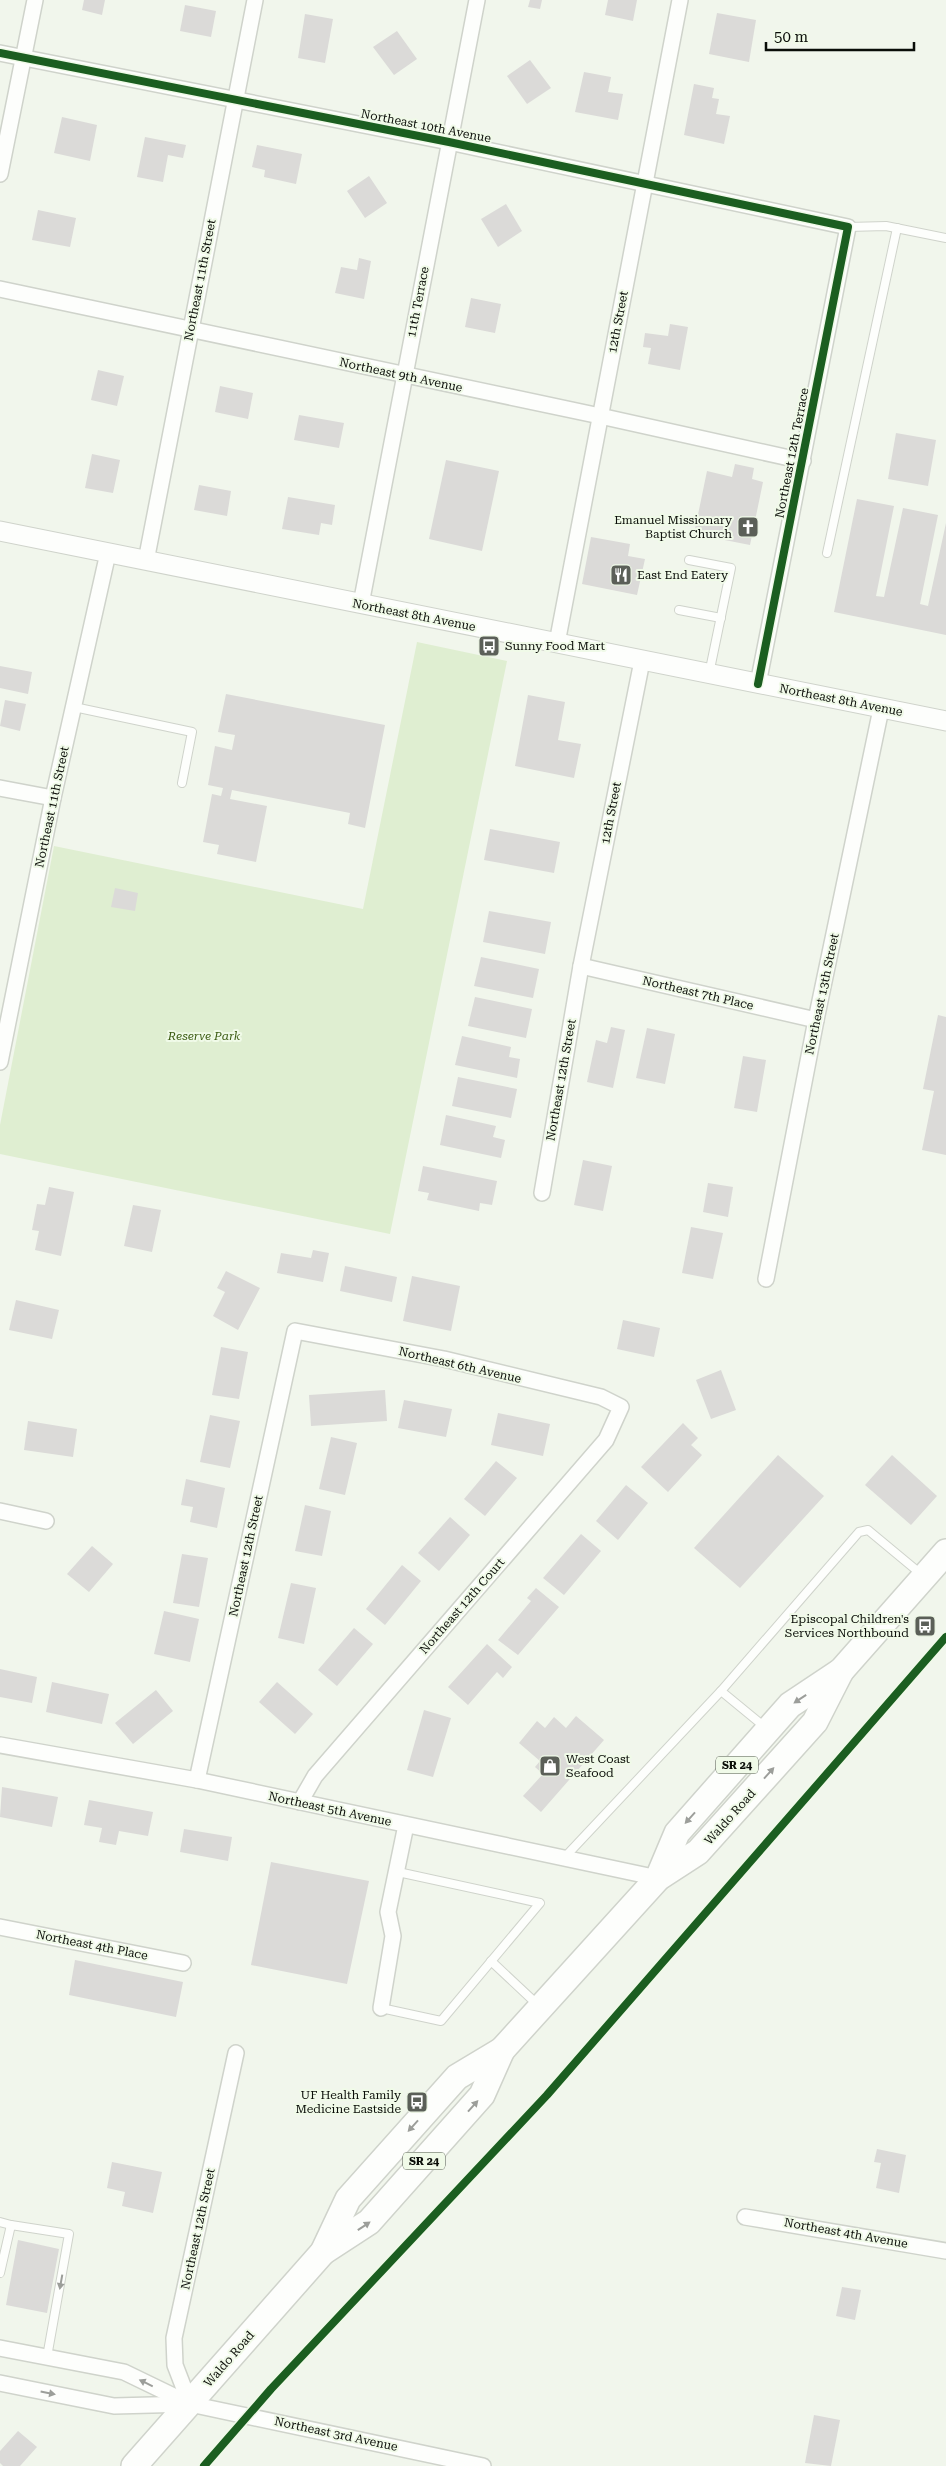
<svg xmlns="http://www.w3.org/2000/svg" width="946" height="2466" font-family="'Roboto Serif',serif">
<style>
.green{fill:#dfeed1}
.building{fill:#dbdad8}
.lines{fill:none;stroke-linecap:round;stroke-linejoin:round}
.service-casing{stroke:#cfd3cb;stroke-width:10}
.minor-casing{stroke:#cfd3cb;stroke-width:18}
.tertiary-casing{stroke:#cfd3cb;stroke-width:21}
.trunk-casing{stroke:#cfd3cb;stroke-width:28}
.service{stroke:#fdfefc;stroke-width:8}
.minor{stroke:#fdfefc;stroke-width:15}
.tertiary{stroke:#fdfefc;stroke-width:19}
.trunk{stroke:#fdfefc;stroke-width:25}
.cycleway-casing{stroke:#f0fae8;stroke-width:11}
.cycleway{stroke:#1b5e20;stroke-width:8}
.oneway{fill:#9c9e9a}
.labels{text-anchor:middle;stroke-width:4;stroke-linejoin:round;paint-order:stroke}
.shield{fill:#f0fae8;stroke:#4f544b;stroke-width:1}
.shield-label{font-size:11px;font-weight:bold;fill:#0a0d08}
.street-label{font-size:12px;fill:#0a0d08;stroke:#f0fae8}
.poi-label{font-size:12px;fill:#0a0d08;stroke:#f0fae8;text-anchor:end}
.park-label{font-size:12px;font-style:italic;fill:#3b5b12;stroke:#f0fae8}
</style>
<rect width="100%" height="100%" fill="#f1f6ec"/>
<polygon class="green" points="417,642 507,661 390,1234 0,1154 0,1125 54,846 363,909"/>
<g class="building">
<polygon points="84,0 105,0 102,15 82,10"/>
<polygon points="530,0 542,0 540,9 528,7"/>
<polygon points="608,0 637,0 633,21 605,15"/>
<polygon points="185,5 216,11 211,37 180,31"/>
<polygon points="717,13 756,20 749,62 709,54"/>
<polygon points="305,14 333,19 325,63 298,58"/>
<polygon points="397,31 417,59 394,75 373,47"/>
<polygon points="530,60 551,88 527,104 507,76"/>
<polygon points="584,72 611,77 608,92 623,94 618,120 575,112"/>
<polygon points="694,84 714,88 712,98 719,99 716,114 730,116 724,144 684,135"/>
<polygon points="62,117 97,125 90,161 54,153"/>
<polygon points="145,137 186,145 183,158 168,155 163,182 137,177"/>
<polygon points="257,145 302,154 296,184 264,177 265,170 252,167"/>
<polygon points="369,176 387,203 365,218 347,191"/>
<polygon points="506,204 522,231 498,247 481,219"/>
<polygon points="38,210 76,218 70,247 32,240"/>
<polygon points="359,258 371,261 364,299 335,293 341,267 357,270"/>
<polygon points="471,298 501,304 495,333 465,327"/>
<polygon points="670,324 688,327 680,370 648,364 651,348 643,347 645,333 668,336"/>
<polygon points="98,370 124,376 117,406 91,400"/>
<polygon points="220,386 253,393 248,419 215,412"/>
<polygon points="299,415 344,423 339,448 294,440"/>
<polygon points="896,433 936,440 928,486 888,479"/>
<polygon points="92,454 120,460 113,493 85,488"/>
<polygon points="446,460 499,471 482,551 429,539"/>
<polygon points="735,464 754,468 752,479 763,482 750,545 694,534 707,471 732,477"/>
<polygon points="199,485 231,491 227,516 194,510"/>
<polygon points="288,497 335,505 332,525 321,523 319,535 282,529"/>
<polygon points="857,499 894,506 876,596 884,597 903,508 938,515 920,604 928,606 946,523 946,635 834,612"/>
<polygon points="591,537 630,544 628,556 645,559 637,595 582,584"/>
<polygon points="0,666 32,672 28,694 0,688"/>
<polygon points="226,694 385,725 365,828 348,824 350,813 232,790 230,799 267,806 256,862 217,854 219,845 203,842 212,794 221,796 223,788 208,785 215,746 232,750 235,735 218,732"/>
<polygon points="528,695 565,702 558,740 581,744 574,778 515,766"/>
<polygon points="5,700 26,704 20,731 0,726"/>
<polygon points="490,829 560,842 554,873 484,860"/>
<polygon points="115,888 138,893 135,911 111,907"/>
<polygon points="489,911 551,922 545,954 483,942"/>
<polygon points="481,957 539,969 533,998 474,986"/>
<polygon points="475,997 532,1009 526,1038 468,1026"/>
<polygon points="938,1015 946,1017 946,1155 922,1150 934,1091 923,1089"/>
<polygon points="611,1027 625,1030 613,1088 587,1082 596,1040 607,1043"/>
<polygon points="647,1028 675,1034 665,1084 636,1078"/>
<polygon points="462,1036 511,1047 509,1057 520,1059 517,1078 455,1065"/>
<polygon points="743,1056 766,1060 757,1112 734,1108"/>
<polygon points="458,1077 517,1089 511,1118 452,1106"/>
<polygon points="446,1115 496,1126 493,1137 505,1140 501,1158 440,1145"/>
<polygon points="583,1160 612,1166 603,1211 574,1205"/>
<polygon points="423,1166 497,1181 492,1205 480,1203 479,1211 427,1200 429,1193 418,1191"/>
<polygon points="708,1183 733,1187 728,1217 703,1212"/>
<polygon points="49,1187 74,1192 61,1256 35,1250 39,1231 32,1230 37,1204 45,1205"/>
<polygon points="133,1205 161,1210 152,1252 124,1246"/>
<polygon points="691,1227 723,1233 713,1279 682,1273"/>
<polygon points="313,1250 329,1253 323,1282 277,1273 281,1253 311,1258"/>
<polygon points="345,1266 397,1277 392,1302 340,1291"/>
<polygon points="226,1271 260,1288 238,1330 213,1316 225,1292 217,1288"/>
<polygon points="412,1276 460,1286 451,1331 403,1321"/>
<polygon points="16,1300 59,1310 52,1339 9,1330"/>
<polygon points="623,1320 660,1328 654,1357 617,1349"/>
<polygon points="221,1347 248,1352 239,1399 212,1395"/>
<polygon points="721,1370 736,1410 711,1419 696,1380"/>
<polygon points="385,1390 387,1421 311,1426 309,1395"/>
<polygon points="404,1400 452,1409 446,1437 398,1428"/>
<polygon points="498,1413 550,1424 543,1456 491,1445"/>
<polygon points="210,1415 240,1421 230,1468 200,1462"/>
<polygon points="28,1421 77,1429 73,1457 24,1450"/>
<polygon points="683,1423 698,1438 691,1445 702,1455 668,1492 641,1467"/>
<polygon points="331,1437 357,1443 345,1495 319,1489"/>
<polygon points="778,1455 824,1496 740,1588 694,1548"/>
<polygon points="892,1455 937,1496 911,1525 865,1485"/>
<polygon points="496,1461 517,1478 485,1516 464,1499"/>
<polygon points="186,1479 225,1488 217,1528 190,1522 193,1507 181,1505"/>
<polygon points="626,1485 648,1503 618,1540 596,1521"/>
<polygon points="305,1505 331,1511 322,1556 295,1551"/>
<polygon points="450,1517 470,1535 439,1571 418,1553"/>
<polygon points="581,1534 601,1551 564,1595 543,1578"/>
<polygon points="92,1546 113,1564 89,1592 67,1574"/>
<polygon points="182,1554 208,1558 199,1607 173,1603"/>
<polygon points="402,1565 421,1581 385,1625 366,1609"/>
<polygon points="291,1583 316,1588 304,1644 278,1638"/>
<polygon points="536,1588 559,1607 518,1655 498,1640 531,1601 527,1598"/>
<polygon points="164,1611 199,1619 190,1662 154,1654"/>
<polygon points="354,1628 373,1644 337,1686 318,1670"/>
<polygon points="487,1644 512,1667 503,1678 497,1672 468,1705 448,1687"/>
<polygon points="0,1669 37,1677 32,1703 0,1697"/>
<polygon points="52,1682 109,1694 102,1724 46,1712"/>
<polygon points="277,1682 313,1714 295,1734 259,1702"/>
<polygon points="156,1690 173,1711 133,1744 115,1723"/>
<polygon points="424,1710 451,1718 433,1777 407,1770"/>
<polygon points="576,1716 604,1740 541,1812 523,1796 543,1774 535,1767 540,1761 519,1743 537,1721 545,1728 554,1717 566,1728"/>
<polygon points="2,1787 58,1797 52,1827 0,1817"/>
<polygon points="89,1800 153,1812 148,1836 119,1831 116,1845 99,1842 102,1828 84,1825"/>
<polygon points="184,1829 232,1837 228,1861 180,1852"/>
<polygon points="271,1862 369,1881 347,1984 251,1965"/>
<polygon points="75,1960 183,1982 176,2017 69,1995"/>
<polygon points="877,2149 906,2155 899,2193 876,2188 881,2163 874,2162"/>
<polygon points="112,2162 162,2172 153,2213 122,2206 125,2192 107,2188"/>
<polygon points="18,2240 59,2249 47,2313 6,2305"/>
<polygon points="842,2287 861,2290 855,2320 836,2316"/>
<polygon points="814,2415 840,2420 831,2466 805,2463"/>
<polygon points="18,2431 37,2447 20,2466 3,2466 0,2463 0,2451"/>
</g>
<g class="lines">
<g class="service-casing">
<g id="service">
<polyline points="848,227 886,226 946,238"/>
<polyline points="827,553 897,228"/>
<polyline points="689,560 731,568 709,674"/>
<polyline points="679,610 721,618"/>
<polyline points="74,707 192,732 182,783"/>
<polyline points="721,1691 766,1728"/>
<polyline points="564,1858 721,1691 859,1532 868,1530 921,1574"/>
<polyline points="491,1961 539,2006"/>
<polyline points="381,2008 441,2021 540,1903 398,1872"/>
<polyline points="0,2222 11,2225"/>
<polyline points="0,2273 11,2225 69,2234 47,2357"/>
</g>
</g>
<g class="minor-casing">
<g id="minor">
<polyline points="0,53 449,142 848,227 758,684"/>
<polyline points="0,174 35,0"/>
<polyline points="0,289 600,416 803,461"/>
<polyline points="146,561 255,0"/>
<polyline points="361,604 477,0"/>
<polyline points="557,643 680,0"/>
<polyline points="0,788 53,798"/>
<polyline points="581,966 816,1020"/>
<polyline points="0,1062 53,798 108,553"/>
<polyline points="542,1193 581,966 642,661"/>
<polyline points="766,1279 816,1020 881,709"/>
<polyline points="0,1511 46,1521"/>
<polyline points="0,1745 197,1780 658,1878"/>
<polyline points="197,1780 295,1331 444,1359 601,1397 621,1407 606,1440 315,1776 300,1802"/>
<polyline points="0,1927 183,1963"/>
<polyline points="381,2008 393,1936 388,1912 406,1825"/>
<polyline points="745,2217 946,2251"/>
<polyline points="0,2348 124,2372 186,2402"/>
<polyline points="0,2383 114,2406 190,2404 483,2466"/>
<polyline points="190,2404 175,2365 174,2338 236,2053"/>
</g>
</g>
<g class="tertiary-casing">
<polyline id="tertiary" points="0,531 946,721"/>
</g>
<g class="trunk-casing">
<g id="trunk">
<polyline points="658,1878 677,1833 790,1705 841,1671 946,1552"/>
<polyline points="323,2252 369,2222 482,2095 502,2050"/>
<polyline points="134,2466 323,2252 348,2199 457,2077 502,2050 658,1878 698,1852 815,1722 841,1671"/>
</g>
</g>
<use href="#service" class="service"/>
<use href="#minor" class="minor"/>
<use href="#tertiary" class="tertiary"/>
<use href="#trunk" class="trunk"/>
<g class="cycleway-casing">
<g id="cycleway">
<polyline points="0,53 449,142 848,227 758,684"/>
<polyline points="204,2466 271,2389 547,2095 946,1637"/>
</g>
</g>
<use href="#cycleway" class="cycleway"/>
</g>
<defs><path id="oneway-solid" d="M-6-.8H1V-3.2L6.5 0L1 3.2V.8H-6Z" transform="scale(1.25)"/></defs>
<g class="oneway">
<use href="#oneway-solid" transform="translate(800 1699) rotate(146)"/>
<use href="#oneway-solid" transform="translate(769 1773) rotate(-48)"/>
<use href="#oneway-solid" transform="translate(690 1818) rotate(132)"/>
<use href="#oneway-solid" transform="translate(473 2106) rotate(-48)"/>
<use href="#oneway-solid" transform="translate(413 2126) rotate(132)"/>
<use href="#oneway-solid" transform="translate(364 2226) rotate(-34)"/>
<use href="#oneway-solid" transform="translate(61 2282) rotate(100)"/>
<use href="#oneway-solid" transform="translate(146 2383) rotate(-154)"/>
<use href="#oneway-solid" transform="translate(48 2393) rotate(11)"/>
</g>
<defs>
<g id="church-square" transform="scale(1.125)"><rect x="-9" y="-9" width="18" height="18" rx="4" fill="#5b5f58" stroke="#f0fae8"/><path d="M-1.2-6h2.4v3.5h3.3v2.4h-3.3V6h-2.4V-.1h-3.3v-2.4h3.3Z" fill="#fff"/></g>
<g id="restaurant-square" transform="scale(1.125)"><rect x="-9" y="-9" width="18" height="18" rx="4" fill="#5b5f58" stroke="#f0fae8"/><path d="M-5-6h1v4h1v-4h1v4h1v-4h1v5L-1.5 .5V6h-2V.5L-5-1ZM5-6V6H3V1.5H1.5Q1.5-4 5-6Z" fill="#fff"/></g>
<g id="bus-square" transform="scale(1.125)"><rect x="-9" y="-9" width="18" height="18" rx="4" fill="#5b5f58" stroke="#f0fae8"/><path d="M-5-6H5V4H4V6H2V4H-2V6H-4V4H-5ZM-3.5-4V0h7V-4ZM-3.5 1.2v1.5H-2V1.2ZM2 1.2v1.5H3.5V1.2Z" fill="#fff"/></g>
<g id="shop-square" transform="scale(1.125)"><rect x="-9" y="-9" width="18" height="18" rx="4" fill="#5b5f58" stroke="#f0fae8"/><path d="M-5-2.5h2.3a2.7 3.5 0 0 1 5.4 0H5L5.5 6h-11ZM-1.5-2.5h3a1.5 2.3 0 0 0-3 0Z" fill="#fff"/></g>
</defs>
<g fill-rule="evenodd">
<use href="#church-square" x="748" y="527"/>
<use href="#restaurant-square" x="621" y="575"/>
<use href="#bus-square" x="489" y="646"/>
<use href="#bus-square" x="925" y="1626"/>
<use href="#shop-square" x="550" y="1766"/>
<use href="#bus-square" x="417" y="2102"/>
</g>
<g class="labels">
<g class="shield">
<rect x="716" y="1756.5" width="42" height="17" rx="4"/>
<rect x="403" y="2152.5" width="42" height="17" rx="4"/>
</g>
<g class="shield-label">
<text x="737" y="1769">SR 24</text>
<text x="424" y="2165">SR 24</text>
</g>
<g class="street-label">
<text transform="translate(426 126) rotate(11)" y="4">Northeast 10th Avenue</text>
<text transform="translate(200 280) rotate(-79)" y="4">Northeast 11th Street</text>
<text transform="translate(418 302) rotate(-79)" y="4">11th Terrace</text>
<text transform="translate(618 322) rotate(-79)" y="4">12th Street</text>
<text transform="translate(401 375) rotate(12)" y="4">Northeast 9th Avenue</text>
<text transform="translate(792 453) rotate(-79)" y="4">Northeast 12th Terrace</text>
<text transform="translate(414 615) rotate(11)" y="4">Northeast 8th Avenue</text>
<text transform="translate(841 700) rotate(11)" y="4">Northeast 8th Avenue</text>
<text transform="translate(52 807) rotate(-78)" y="4">Northeast 11th Street</text>
<text transform="translate(611 813) rotate(-79)" y="4">12th Street</text>
<text transform="translate(698 993) rotate(13)" y="4">Northeast 7th Place</text>
<text transform="translate(822 994) rotate(-78)" y="4">Northeast 13th Street</text>
<text transform="translate(561 1080) rotate(-80)" y="4">Northeast 12th Street</text>
<text transform="translate(460 1365) rotate(13)" y="4">Northeast 6th Avenue</text>
<text transform="translate(246 1556) rotate(-78)" y="4">Northeast 12th Street</text>
<text transform="translate(462 1606) rotate(-49)" y="4">Northeast 12th Court</text>
<text transform="translate(330 1809) rotate(12)" y="4">Northeast 5th Avenue</text>
<text transform="translate(730 1817) rotate(-48)" y="4">Waldo Road</text>
<text transform="translate(92 1945) rotate(11)" y="4">Northeast 4th Place</text>
<text transform="translate(198 2229) rotate(-78)" y="4">Northeast 12th Street</text>
<text transform="translate(846 2233) rotate(10)" y="4">Northeast 4th Avenue</text>
<text transform="translate(229 2359) rotate(-49)" y="4">Waldo Road</text>
<text transform="translate(336 2434) rotate(12)" y="4">Northeast 3rd Avenue</text>
</g>
<g class="poi-label">
<text x="732" y="524">Emanuel Missionary<tspan x="732" dy="14">Baptist Church</tspan></text>
<text x="637" y="579" text-anchor="start">East End Eatery</text>
<text x="505" y="650" text-anchor="start">Sunny Food Mart</text>
<text x="909" y="1623">Episcopal Children's<tspan x="909" dy="14">Services Northbound</tspan></text>
<text x="566" y="1763" text-anchor="start">West Coast<tspan x="566" dy="14">Seafood</tspan></text>
<text x="401" y="2099">UF Health Family<tspan x="401" dy="14">Medicine Eastside</tspan></text>
</g>
<g class="park-label">
<text x="204" y="1040">Reserve Park</text>
</g>
</g>
<path d="M766 42v8h148v-8" fill="none" stroke="#0a0d08" stroke-width="2.5"/>
<text x="774" y="42" font-size="15" fill="#0a0d08" stroke="#f0fae8" stroke-width="4" paint-order="stroke">50 m</text>
</svg>
